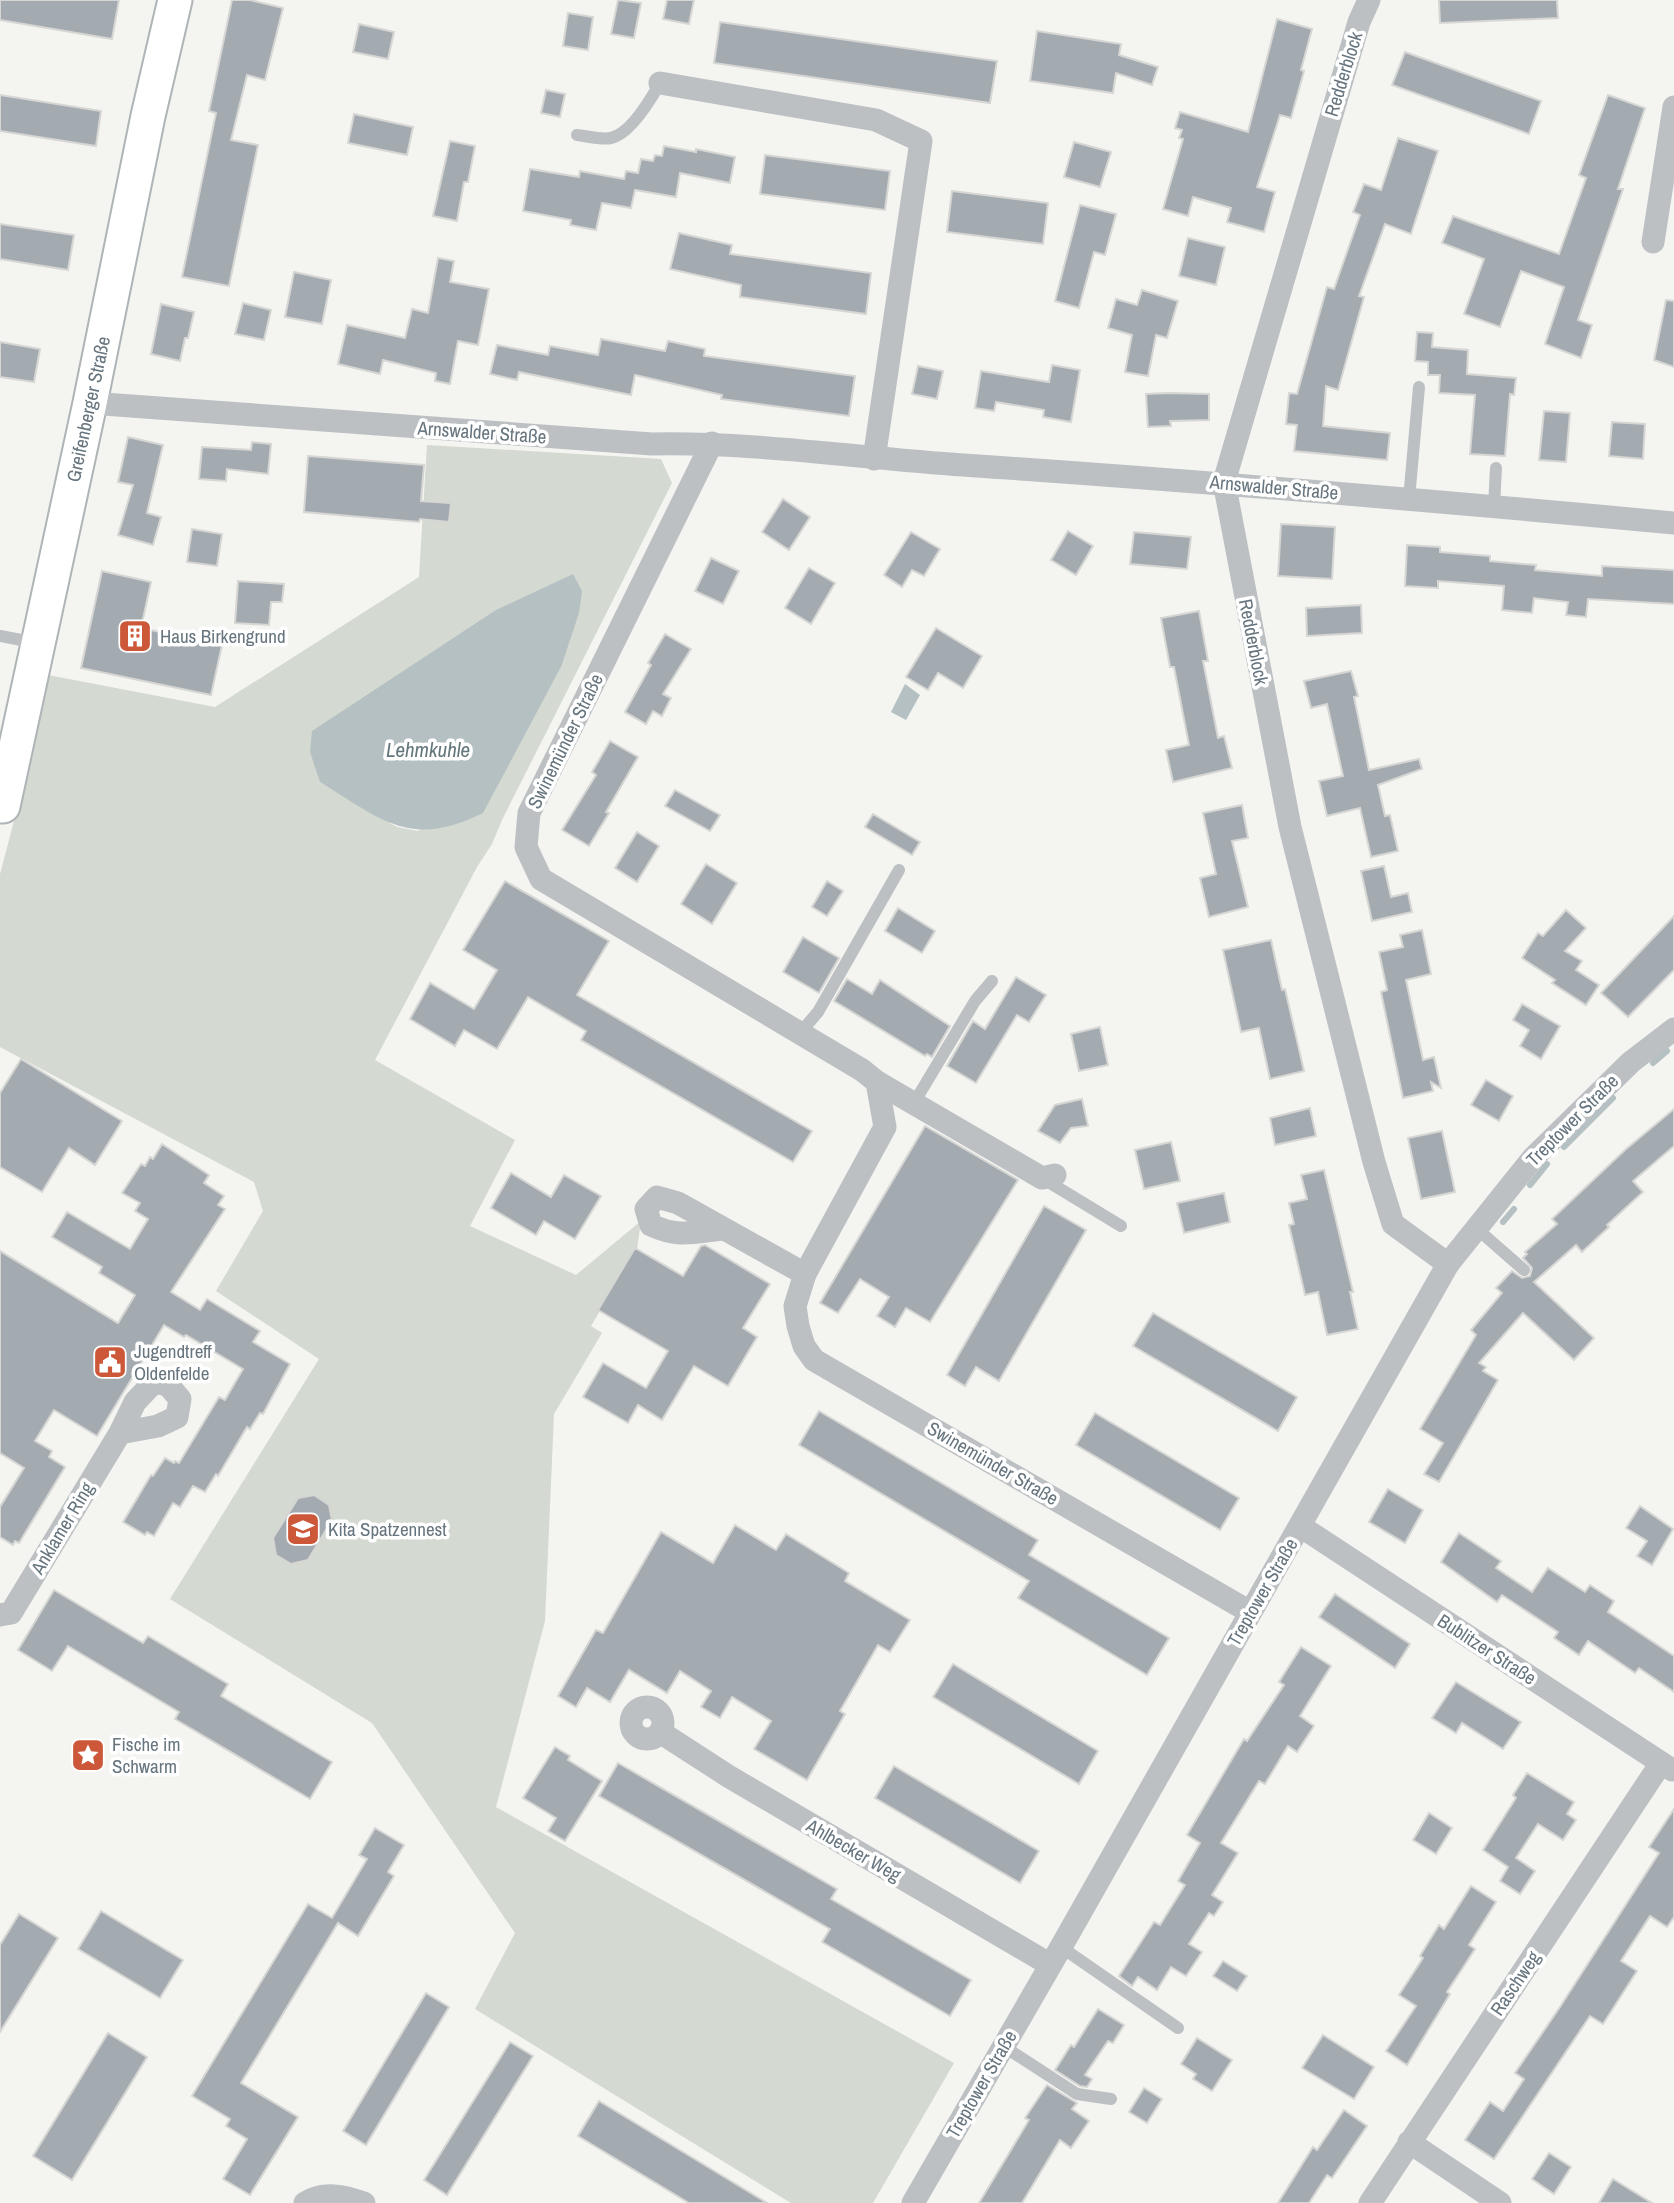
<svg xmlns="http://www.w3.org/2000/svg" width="1674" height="2203" font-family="'Archivo Narrow',sans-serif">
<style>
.green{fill:#d4d9d1;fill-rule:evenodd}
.water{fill:#b5c0c3}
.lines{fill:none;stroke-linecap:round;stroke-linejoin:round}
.stream{stroke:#b5c0c3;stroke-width:6}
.building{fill:#a4abb0;stroke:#d6d6d4;stroke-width:2}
.secondary-casing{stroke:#afb4b7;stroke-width:37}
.lane{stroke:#bcc0c3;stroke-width:12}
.street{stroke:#bcc0c3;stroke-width:23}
.secondary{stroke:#fff;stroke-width:33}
.labels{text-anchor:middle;stroke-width:7;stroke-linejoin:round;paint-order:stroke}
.street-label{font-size:19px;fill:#67757f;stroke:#fff}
.poi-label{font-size:19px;fill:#67757f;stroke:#fff;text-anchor:start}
.water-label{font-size:21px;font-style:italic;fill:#63767b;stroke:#fff}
</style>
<rect width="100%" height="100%" fill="#f4f4f1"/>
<path class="green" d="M427 445 661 459 672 483 502 820 492 844 477 867 375 1060 515 1140 470 1226 576 1275 641 1221 637 1249 591 1326 602 1333 554 1414 545 1621 496 1807 954 2063 873 2203H791L475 2009 515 1933 372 1723 170 1599 319 1359 216 1291 263 1211 254 1182 0 1047V874L28 768 48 675 215 707 419 577ZM573 574 561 667 529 726 418 831 397 827 320 782 551 585Z"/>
<g class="water">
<path d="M573 574 582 591 579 613 561 667 483 813C410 849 382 820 320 782L310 752 312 731 496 610Z"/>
<polygon points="905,684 920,695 906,720 891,712"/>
</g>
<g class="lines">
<g class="stream">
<polyline points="1653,1063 1667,1051"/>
<polyline points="1564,1147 1613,1098"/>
<polyline points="1530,1185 1547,1164"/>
<polyline points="1503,1222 1514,1209"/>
</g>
</g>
<g class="building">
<polygon points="0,0 119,0 112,39 0,20"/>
<polygon points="232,0 250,0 283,8 265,80 247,75 231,140 258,145 229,286 182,277 216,113 209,111"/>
<polygon points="618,0 641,3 634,38 611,34"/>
<polygon points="667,0 694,0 689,24 663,19"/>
<polygon points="1439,0 1557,0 1558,18 1440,23"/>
<polygon points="568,13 593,17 588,50 563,46"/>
<polygon points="1277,19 1312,29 1301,70 1304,71 1291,118 1280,115 1257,187 1275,192 1264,232 1227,222 1231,208 1193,197 1188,216 1163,209 1183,139 1179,138 1182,130 1175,128 1180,112 1248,132"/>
<polygon points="720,22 997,61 990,103 714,63"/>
<polygon points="359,24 394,32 388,59 353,52"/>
<polygon points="1037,31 1121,44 1119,55 1158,67 1152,85 1116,73 1113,93 1030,81"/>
<polygon points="1405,52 1541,101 1529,134 1392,85"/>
<polygon points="546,90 565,94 560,117 541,113"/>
<polygon points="0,95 101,111 96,146 0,131"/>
<polygon points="1608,95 1645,108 1618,189 1623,189 1578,320 1592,325 1581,358 1545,344 1564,287 1521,271 1500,327 1464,314 1484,259 1442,243 1453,216 1559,254 1586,178 1579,175"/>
<polygon points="354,114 413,127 407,155 348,143"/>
<polygon points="1398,138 1438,151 1411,234 1385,224 1359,296 1364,297 1338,390 1326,386 1323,426 1390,433 1387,460 1294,451 1297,425 1286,424 1289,393 1297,394 1327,287 1334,289 1360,215 1353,212 1364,184 1381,190"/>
<polygon points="450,141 475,146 468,182 464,182 457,221 433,216"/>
<polygon points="1074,142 1111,152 1100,187 1064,177"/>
<polygon points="664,146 696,152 696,149 735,157 730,183 680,173 676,197 635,190 631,208 602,203 596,230 570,225 571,220 523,211 530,169 579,177 580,171 624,179 626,171 638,173 641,159 653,161 655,155 662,156"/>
<polygon points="765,155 890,171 885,210 760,194"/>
<polygon points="952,191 1048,203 1043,244 947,232"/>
<polygon points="1080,205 1116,214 1105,255 1094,252 1079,308 1055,301"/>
<polygon points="0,224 74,235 68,270 0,259"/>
<polygon points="679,233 732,245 730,254 871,273 866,314 740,297 741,285 670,269"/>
<polygon points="1188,238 1225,247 1216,285 1179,276"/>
<polygon points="438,258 454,261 450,282 489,289 478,345 458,341 450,384 435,381 436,373 383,360 380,374 338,364 347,325 405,338 412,309 428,313"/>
<polygon points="294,272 331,280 322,324 285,317"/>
<polygon points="1142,290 1178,301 1167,338 1156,335 1148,376 1125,372 1132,335 1108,328 1116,299 1137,305"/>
<polygon points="1666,300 1674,301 1674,367 1654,360"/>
<polygon points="243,303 271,310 264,340 235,334"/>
<polygon points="161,304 194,312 188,338 185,338 180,361 151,354"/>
<polygon points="1417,332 1433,333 1432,347 1468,350 1467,374 1516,378 1514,395 1510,394 1505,456 1470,454 1475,395 1439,393 1440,375 1428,375 1428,362 1415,361"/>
<polygon points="601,339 665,351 668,341 705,349 704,356 855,376 849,416 721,399 722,395 635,375 631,395 519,372 517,380 490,374 497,345 548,355 550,346 598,355"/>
<polygon points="0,342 40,349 34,382 0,377"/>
<polygon points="1052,365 1080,370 1071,422 1043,417 1044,410 996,402 994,411 975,408 981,371 1049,382"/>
<polygon points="918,366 943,371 937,399 912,394"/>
<polygon points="1169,393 1209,394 1209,420 1170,421 1171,426 1148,427 1146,394"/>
<polygon points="1544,411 1570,413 1566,462 1539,460"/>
<polygon points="1612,422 1645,424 1643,459 1609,456"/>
<polygon points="128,437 163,445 147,513 161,517 153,545 118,535 133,485 118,482"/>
<polygon points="252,442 271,444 268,474 227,469 226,481 199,479 202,447 251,450"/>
<polygon points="308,456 424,465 421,501 451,503 449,522 420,519 419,522 304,512"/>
<polygon points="783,499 810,517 789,550 762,532"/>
<polygon points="1281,524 1335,527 1332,579 1278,576"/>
<polygon points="192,529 222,534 217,566 187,562"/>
<polygon points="1068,531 1093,546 1076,575 1051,560"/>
<polygon points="911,532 940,549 924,576 912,570 902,587 884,575"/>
<polygon points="1134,532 1191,537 1187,569 1130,564"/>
<polygon points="1407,545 1440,547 1440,552 1490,556 1490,561 1536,565 1535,570 1602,576 1602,566 1674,570 1674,604 1588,599 1586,617 1566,615 1568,602 1534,598 1532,613 1502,610 1504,586 1438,581 1438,588 1405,586"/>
<polygon points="711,558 739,571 723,604 695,591"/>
<polygon points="809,568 835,583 811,624 785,608"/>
<polygon points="102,571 151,582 141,628 222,645 211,695 81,668"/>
<polygon points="238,581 284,584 282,602 271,602 269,625 235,623"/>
<polygon points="1361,605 1362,633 1307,636 1306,608"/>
<polygon points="1199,611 1208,661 1203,661 1218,738 1224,736 1232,768 1173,782 1166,750 1189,745 1174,667 1170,667 1161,618"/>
<polygon points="936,628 982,656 963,688 938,673 928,690 906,677"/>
<polygon points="665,634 691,649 663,694 671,698 662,716 653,711 646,724 625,712 651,665 648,663"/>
<polygon points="1351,671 1358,696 1354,697 1369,770 1419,759 1422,769 1378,785 1385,816 1390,815 1398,851 1371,857 1360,808 1327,816 1319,781 1343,776 1327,704 1311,708 1304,681"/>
<polygon points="610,741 638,757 606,812 609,813 589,846 562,830 596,775 592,772"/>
<polygon points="675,790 720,815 710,831 665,806"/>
<polygon points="1242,805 1248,838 1232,841 1248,907 1209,917 1200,878 1216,874 1203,813"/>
<polygon points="873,814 920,842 912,855 865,827"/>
<polygon points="637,832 659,846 637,882 615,868"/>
<polygon points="706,864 737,883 712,924 681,904"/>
<polygon points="1384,866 1391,897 1408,893 1412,912 1372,921 1361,871"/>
<polygon points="505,881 609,941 577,995 812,1131 793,1162 581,1040 586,1031 528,997 497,1049 464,1030 455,1046 410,1019 430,983 474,1009 497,970 463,950"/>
<polygon points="827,881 843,891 827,916 812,907"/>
<polygon points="898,908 935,931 922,953 885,931"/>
<polygon points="1566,910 1586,928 1565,951 1582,961 1576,970 1599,985 1586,1005 1552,983 1555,980 1522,958 1538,933 1543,936"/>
<polygon points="1674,916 1674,970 1628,1017 1601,993"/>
<polygon points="1422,930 1431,974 1406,980 1423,1060 1434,1057 1441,1088 1431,1082 1433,1091 1403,1098 1381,992 1387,990 1379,952 1403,947 1400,935"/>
<polygon points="803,937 839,958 819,993 783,972"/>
<polygon points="1271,940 1282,990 1285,989 1304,1071 1270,1079 1259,1028 1241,1032 1223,950"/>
<polygon points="1016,977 1046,995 1029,1022 1017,1015 976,1083 947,1066 973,1021 985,1029"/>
<polygon points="847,979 872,994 880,980 950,1026 932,1057 927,1054 925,1056 834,1001"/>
<polygon points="1522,1004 1560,1026 1541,1059 1520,1046 1529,1030 1513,1020"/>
<polygon points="1100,1027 1108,1065 1079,1071 1071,1034"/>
<polygon points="21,1059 122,1121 95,1165 69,1148 42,1192 0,1167 0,1093"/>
<polygon points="1486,1080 1513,1096 1499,1121 1471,1105"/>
<polygon points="1082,1099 1088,1126 1071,1128 1060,1143 1038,1131 1055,1105"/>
<polygon points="1310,1108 1316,1136 1275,1145 1270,1118"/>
<polygon points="1674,1109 1674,1146 1633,1181 1643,1192 1607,1225 1609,1227 1582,1252 1576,1245 1534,1282 1594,1338 1574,1360 1523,1313 1479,1363 1486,1367 1483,1371 1498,1380 1439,1482 1424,1474 1443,1443 1420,1429 1476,1335 1471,1330 1502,1293 1496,1288 1512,1271 1522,1278 1530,1276 1532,1268 1523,1258 1527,1254 1525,1252 1557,1224 1552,1219 1625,1150"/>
<polygon points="925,1126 1018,1180 930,1322 906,1308 895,1327 877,1316 889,1297 860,1279 838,1313 820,1303"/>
<polygon points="1442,1131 1455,1192 1421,1199 1408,1138"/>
<polygon points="1171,1142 1180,1181 1144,1189 1135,1150"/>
<polygon points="162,1144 209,1175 204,1183 224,1196 218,1205 225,1209 171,1292 200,1310 207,1299 260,1331 253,1342 290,1364 263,1414 260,1413 250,1429 247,1427 218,1476 216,1474 205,1492 193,1486 180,1507 173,1503 154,1536 147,1532 145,1535 123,1522 151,1475 153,1476 165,1458 174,1463 175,1461 179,1463 219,1397 225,1400 243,1369 186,1335 184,1337 164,1325 97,1436 54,1410 35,1441 52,1451 49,1457 65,1467 19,1543 15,1541 13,1545 0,1537 0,1507 24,1468 0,1453 0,1251 118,1323 135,1295 99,1273 102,1267 52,1237 67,1212 130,1249 148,1219 135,1211 140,1203 122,1193 141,1164 145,1166 150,1157 153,1159"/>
<polygon points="1324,1170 1353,1292 1350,1292 1358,1329 1327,1335 1318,1292 1305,1295 1289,1225 1294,1224 1289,1203 1307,1199 1301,1175"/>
<polygon points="511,1173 551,1197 564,1175 601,1196 575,1239 544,1221 536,1235 491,1208"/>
<polygon points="1224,1193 1230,1222 1184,1233 1177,1203"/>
<polygon points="1044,1206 1086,1230 999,1381 976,1367 965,1386 947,1375"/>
<polygon points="705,1245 770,1284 743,1328 757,1337 728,1386 694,1366 662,1420 638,1405 628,1423 583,1397 603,1363 646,1388 668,1351 598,1310 635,1248 683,1276 701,1246"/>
<polygon points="1153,1313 1297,1397 1278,1431 1133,1346"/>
<polygon points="819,1411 1038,1540 1029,1555 1169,1638 1147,1675 1018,1598 1029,1581 799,1445"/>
<polygon points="1095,1413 1239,1498 1220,1530 1076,1445"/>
<polygon points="1388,1489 1423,1510 1405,1543 1369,1522"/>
<polygon points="314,1495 329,1505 332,1520 308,1560 291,1564 276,1555 273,1538 298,1498"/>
<polygon points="1640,1506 1673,1529 1652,1565 1637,1556 1647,1541 1626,1528"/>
<polygon points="735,1525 776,1550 786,1534 849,1573 845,1581 910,1620 890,1652 878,1645 840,1711 845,1714 807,1780 754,1749 771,1721 732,1697 720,1718 701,1707 711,1691 680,1671 667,1693 629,1670 610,1702 587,1688 576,1707 558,1696 596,1630 603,1633 661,1532 713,1563"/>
<polygon points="1459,1533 1501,1561 1496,1568 1532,1592 1548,1568 1585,1592 1590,1585 1614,1601 1608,1612 1674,1656 1674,1692 1639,1668 1635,1673 1588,1641 1579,1655 1554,1638 1558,1632 1502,1595 1497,1602 1441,1562"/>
<polygon points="54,1590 143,1643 148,1636 228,1684 221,1696 332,1762 310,1799 175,1719 179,1712 68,1646 52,1671 18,1650"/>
<polygon points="1335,1594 1410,1644 1395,1668 1319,1617"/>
<polygon points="1301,1647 1331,1666 1300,1716 1314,1726 1297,1752 1288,1746 1265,1784 1259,1781 1221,1843 1238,1853 1212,1895 1223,1902 1214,1916 1209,1913 1189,1944 1202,1952 1186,1976 1171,1967 1157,1990 1138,1977 1132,1986 1119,1976 1154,1922 1160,1925 1185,1885 1178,1881 1200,1843 1187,1835 1244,1739 1247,1741 1284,1685 1279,1682"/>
<polygon points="953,1664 1098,1751 1079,1784 933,1697"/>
<polygon points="1456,1682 1521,1722 1503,1749 1462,1723 1456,1733 1432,1718"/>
<polygon points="555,1747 570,1756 568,1760 602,1781 565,1841 548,1831 556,1818 523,1798"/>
<polygon points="618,1763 837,1889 831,1899 971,1980 950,2016 822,1942 830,1929 599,1796"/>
<polygon points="894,1766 1039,1851 1020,1883 875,1798"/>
<polygon points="1527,1773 1574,1802 1567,1814 1576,1820 1563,1840 1538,1824 1516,1858 1535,1871 1520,1894 1500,1881 1508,1867 1483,1850 1516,1798 1513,1795"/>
<polygon points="1674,1809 1674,1917 1667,1927 1650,1916 1621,1961 1637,1971 1603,2024 1590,2016 1494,2159 1465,2140 1490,2102 1503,2111 1524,2079 1515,2073 1560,2007 1659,1853 1649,1847"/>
<polygon points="1429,1813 1452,1828 1436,1854 1413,1840"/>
<polygon points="375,1828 404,1845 388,1872 394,1876 358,1936 338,1923 241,2083 298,2117 250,2195 223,2179 247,2139 226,2126 230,2119 192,2096 308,1904 332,1918 367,1859 359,1855"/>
<polygon points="1471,1886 1496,1902 1469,1945 1475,1949 1447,1992 1450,1994 1407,2065 1386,2051 1416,2006 1399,1995 1423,1958 1420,1956 1439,1925 1444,1929"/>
<polygon points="101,1911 183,1960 160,1998 78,1949"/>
<polygon points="19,1914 58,1938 0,2032 0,1945"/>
<polygon points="1223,1961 1247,1976 1237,1991 1213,1976"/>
<polygon points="426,1993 449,2007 366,2145 343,2131"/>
<polygon points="1098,2009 1124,2025 1113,2043 1108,2041 1085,2075 1092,2079 1087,2087 1080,2086 1055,2070 1071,2045 1074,2047"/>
<polygon points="108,2033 147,2057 72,2180 33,2156"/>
<polygon points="1323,2035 1374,2067 1354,2099 1302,2068"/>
<polygon points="1197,2038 1232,2060 1212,2091 1193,2079 1196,2074 1181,2064"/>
<polygon points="510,2042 533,2056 447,2195 424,2180"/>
<polygon points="1047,2085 1077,2103 1072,2109 1089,2121 1071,2148 1060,2140 1022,2203 979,2203 1029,2120 1025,2118"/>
<polygon points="1144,2088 1162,2099 1147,2123 1129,2112"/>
<polygon points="599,2101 716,2172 767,2203 689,2203 578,2136"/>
<polygon points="1344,2110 1367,2126 1332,2178 1327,2175 1309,2203 1278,2203 1313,2147 1317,2150"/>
<polygon points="1549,2153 1571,2167 1554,2194 1532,2179"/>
<polygon points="1613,2179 1652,2203 1599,2203"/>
</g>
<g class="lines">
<g class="secondary-casing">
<polyline id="secondary" points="0,806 3,806 90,403 148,116 175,0"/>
</g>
<g class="lane">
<path d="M577 135C587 136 601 140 611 138 630 134 651 99 660 83"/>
<polyline points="1409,499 1419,387"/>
<polyline points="1494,507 1496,468"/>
<polyline points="0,636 37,643"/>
<polyline points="800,1033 818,1012 899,870"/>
<polyline points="914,1103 975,1001 992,981"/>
<polyline points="1042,1178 1121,1226"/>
<polyline points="1476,1228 1524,1270"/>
<polyline points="1061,1947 1178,2028"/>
<polyline points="1003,2046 1077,2094 1111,2099"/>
</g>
<g class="street">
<polyline points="1369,0 1359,22 1224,482 1290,827 1374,1162 1393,1224 1448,1264"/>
<polyline points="660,83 876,120 921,141 874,459"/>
<polyline points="1653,242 1674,107"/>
<path d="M90 403 652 444C755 442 859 458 963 465 1200 481 1437 501 1674 523"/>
<polyline points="712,443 529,813 526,847 541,879 862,1070 877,1082 885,1127 805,1274 795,1306 798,1326 804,1346 814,1360 1250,1612"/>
<polyline points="877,1082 1042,1178 1055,1175"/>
<path d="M723 1229C694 1232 678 1238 651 1225L646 1209 657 1197 678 1203 805 1274"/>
<polyline points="1300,1526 1672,1770"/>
<polyline points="0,1615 11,1613 120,1433 135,1402 154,1382 168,1385 180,1399 177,1417 158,1426 120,1433"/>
<circle cx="647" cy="1723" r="16"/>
<polyline points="660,1732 728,1776 1049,1964"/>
<polyline points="1409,2142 1500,2203"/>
<path d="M305 2203C324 2191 344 2196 364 2203"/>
<polyline points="913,2203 1061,1947 1448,1264 1533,1158 1631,1062 1674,1029"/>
<polyline points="1370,2203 1661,1763"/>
</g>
<use href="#secondary" class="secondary"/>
</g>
<defs>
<g id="building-square" transform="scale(1.75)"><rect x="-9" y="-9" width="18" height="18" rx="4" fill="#cd5839" stroke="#fff"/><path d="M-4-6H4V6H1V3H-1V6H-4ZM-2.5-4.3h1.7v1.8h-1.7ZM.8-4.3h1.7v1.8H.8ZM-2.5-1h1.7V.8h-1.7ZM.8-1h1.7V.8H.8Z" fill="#fff"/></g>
<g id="civic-square" transform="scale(1.75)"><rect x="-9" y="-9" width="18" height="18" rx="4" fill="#cd5839" stroke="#fff"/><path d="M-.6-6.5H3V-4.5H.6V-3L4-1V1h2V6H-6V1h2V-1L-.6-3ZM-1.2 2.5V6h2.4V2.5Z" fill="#fff"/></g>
<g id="school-square" transform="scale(1.75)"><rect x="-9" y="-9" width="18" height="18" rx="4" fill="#cd5839" stroke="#fff"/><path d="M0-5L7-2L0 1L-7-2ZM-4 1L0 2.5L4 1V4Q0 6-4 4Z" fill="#fff"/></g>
<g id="sight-square" transform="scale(1.75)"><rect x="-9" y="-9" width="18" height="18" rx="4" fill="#cd5839" stroke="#fff"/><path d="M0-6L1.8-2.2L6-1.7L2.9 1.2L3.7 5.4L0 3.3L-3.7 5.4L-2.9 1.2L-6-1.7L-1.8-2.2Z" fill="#fff"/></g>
</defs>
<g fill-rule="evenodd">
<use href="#building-square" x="135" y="636"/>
<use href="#civic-square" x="110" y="1362"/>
<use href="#school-square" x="303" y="1529"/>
<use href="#sight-square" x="88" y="1755"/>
</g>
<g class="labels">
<g class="street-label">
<text transform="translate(1343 74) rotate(-73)" y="7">Redderblock</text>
<text transform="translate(88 409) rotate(-78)" y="7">Greifenberger Straße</text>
<text transform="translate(482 432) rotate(4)" y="7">Arnswalder Straße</text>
<text transform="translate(1274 487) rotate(5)" y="7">Arnswalder Straße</text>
<text transform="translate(1254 642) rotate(79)" y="7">Redderblock</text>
<text transform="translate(565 741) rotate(-64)" y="7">Swinemünder Straße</text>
<text transform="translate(1572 1120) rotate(-45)" y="7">Treptower Straße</text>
<text transform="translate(993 1463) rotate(30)" y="7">Swinemünder Straße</text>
<text transform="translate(62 1528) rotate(-59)" y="7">Anklamer Ring</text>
<text transform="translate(1262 1592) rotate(-60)" y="7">Treptower Straße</text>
<text transform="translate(1487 1649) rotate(33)" y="7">Bublitzer Straße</text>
<text transform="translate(854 1850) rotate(30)" y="7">Ahlbecker Weg</text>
<text transform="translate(1515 1983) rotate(-56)" y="7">Raschweg</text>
<text transform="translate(981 2084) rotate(-60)" y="7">Treptower Straße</text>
</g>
<g class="poi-label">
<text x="160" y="643">Haus Birkengrund</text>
<text x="134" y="1358">Jugendtreff<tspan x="134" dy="22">Oldenfelde</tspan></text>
<text x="328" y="1536">Kita Spatzennest</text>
<text x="112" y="1751">Fische im<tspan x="112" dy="22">Schwarm</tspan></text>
</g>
<g class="water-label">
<text x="428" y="757">Lehmkuhle</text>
</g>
</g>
</svg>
